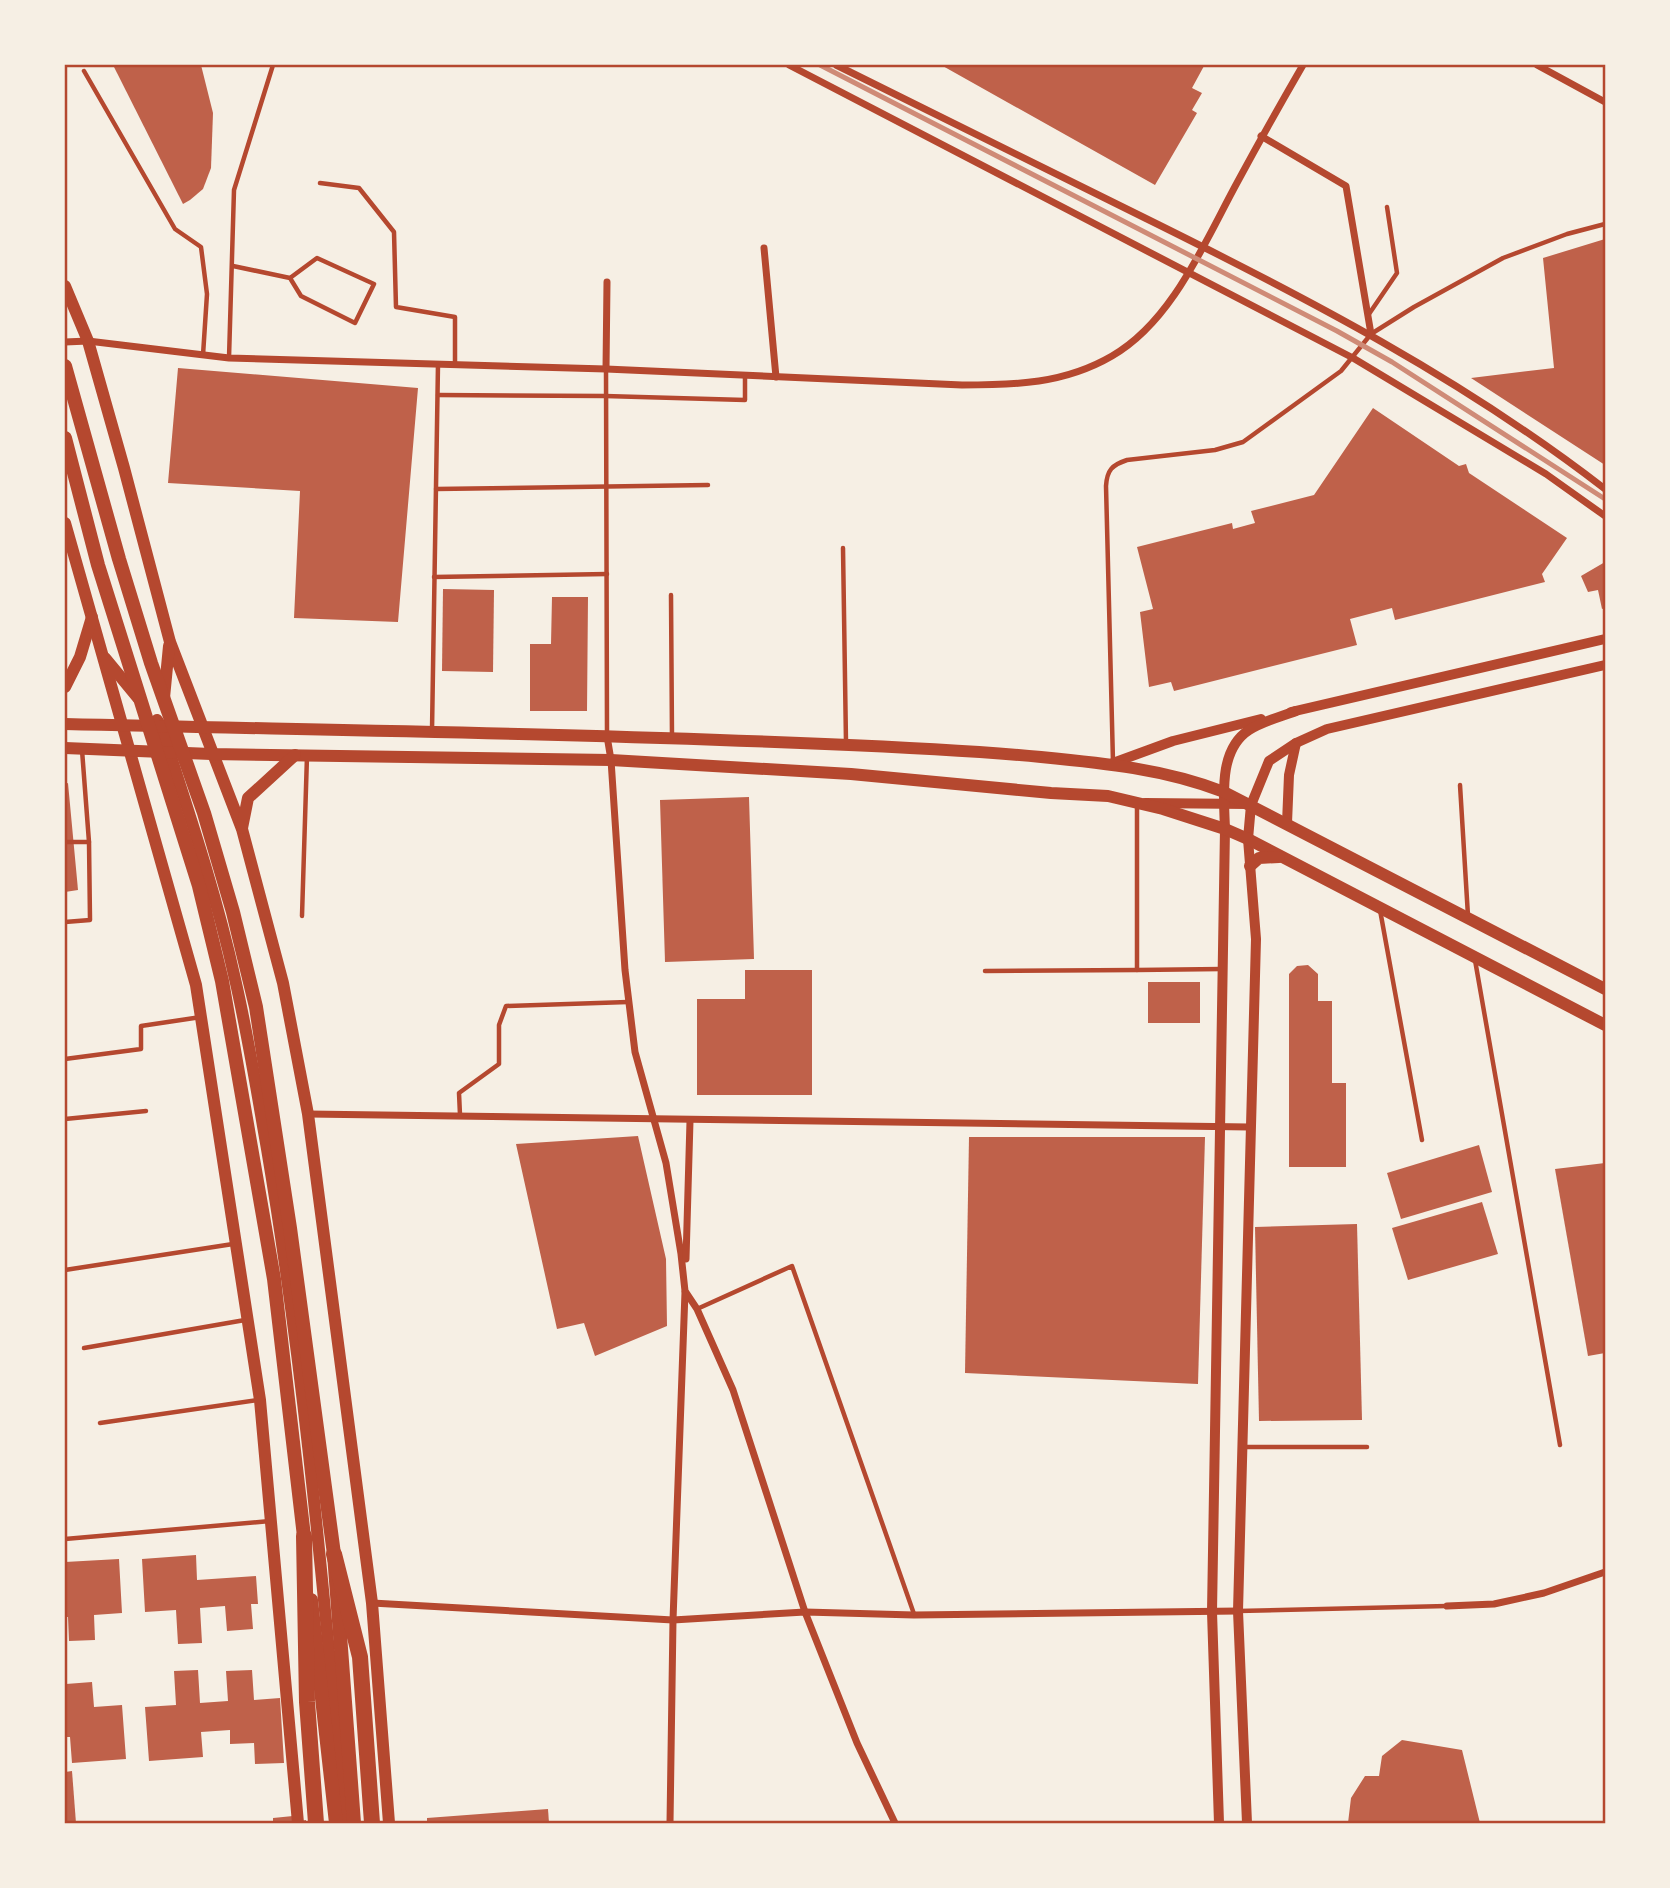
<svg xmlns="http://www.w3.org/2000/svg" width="1670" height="1888" font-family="Montserrat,sans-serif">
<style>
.building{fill:#bf614a}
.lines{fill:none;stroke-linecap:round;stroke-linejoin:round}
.service{stroke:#b5482f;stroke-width:4.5}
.minor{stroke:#b5482f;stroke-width:7}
.tertiary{stroke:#b5482f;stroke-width:10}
.secondary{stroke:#b5482f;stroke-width:12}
.trunk{stroke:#b5482f;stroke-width:14}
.motorway{stroke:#b5482f;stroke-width:16}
.rail{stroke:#cf8b77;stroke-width:5}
.neatline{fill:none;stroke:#b5482f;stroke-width:2.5}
</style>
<rect width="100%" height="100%" fill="#f6efe4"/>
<g class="building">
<polygon points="113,65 201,65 213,113 211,168 203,189 190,200 183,204"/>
<polygon points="941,65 1202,65 1204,66 1192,88 1202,93 1192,110 1197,113 1155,185"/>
<polygon points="1605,239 1605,465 1471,378 1554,368 1543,258"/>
<polygon points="178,368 418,388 398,622 294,618 300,491 168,483"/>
<polygon points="1373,408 1459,466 1466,464 1469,473 1567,538 1542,574 1545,582 1395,620 1392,608 1350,619 1357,645 1174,691 1171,682 1149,687 1140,612 1153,609 1137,547 1232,523 1233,529 1255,523 1251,511 1314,495"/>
<polygon points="1605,562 1605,608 1602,609 1598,590 1588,592 1581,576"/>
<polygon points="443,589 494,590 493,672 442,671"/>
<polygon points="552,597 588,597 587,711 530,711 530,644 551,644"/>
<polygon points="68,783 78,890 65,892 65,784"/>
<polygon points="749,797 754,959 665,962 660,800"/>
<polygon points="1308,965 1318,974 1318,1001 1332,1001 1332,1083 1346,1083 1346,1167 1289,1167 1289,974 1297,966"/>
<polygon points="745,970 812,970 812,1095 697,1095 697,999 745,999"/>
<rect x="1148" y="982" width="52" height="41"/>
<polygon points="638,1136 666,1259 667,1326 595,1356 584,1323 557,1329 516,1144"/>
<polygon points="969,1137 1205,1137 1198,1384 965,1373"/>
<polygon points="1479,1145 1492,1192 1401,1219 1387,1173"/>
<polygon points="1605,1163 1605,1353 1588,1356 1555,1169"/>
<polygon points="1482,1202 1498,1254 1408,1280 1392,1228"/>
<polygon points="1357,1224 1362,1420 1259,1421 1255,1227"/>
<polygon points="196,1555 197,1580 256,1576 258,1604 251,1604 253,1629 227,1631 225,1606 200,1608 202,1643 178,1644 176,1610 145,1612 142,1559"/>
<polygon points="119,1559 122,1613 94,1615 95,1640 69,1641 68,1617 65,1617 65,1562"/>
<polygon points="198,1670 200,1703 228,1701 226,1671 252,1670 254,1700 280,1698 284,1763 255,1764 254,1743 230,1744 230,1730 201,1732 203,1757 149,1761 145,1707 176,1705 174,1671"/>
<polygon points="92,1682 94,1707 122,1705 126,1759 72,1763 70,1737 65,1737 65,1709 67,1709 66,1684"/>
<polygon points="1402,1740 1462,1750 1480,1823 1348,1823 1351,1798 1365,1776 1379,1776 1382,1756"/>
<polygon points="72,1771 76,1823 65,1823 65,1772"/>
<polygon points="548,1809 549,1823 427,1823 427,1818"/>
<polygon points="293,1816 294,1822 306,1820 306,1823 273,1823 273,1818"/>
</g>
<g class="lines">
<g class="service">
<polyline points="84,71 175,229 201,247 207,294 203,355"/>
<polyline points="320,183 359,188 394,232 396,307 455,317 455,365"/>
<polyline points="233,266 290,278 301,296 355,323 374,284 317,258 290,278"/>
<polyline points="1369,314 1397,273 1387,207"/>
<polyline points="229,358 234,190 273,65"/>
<polyline points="606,369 607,736"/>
<polyline points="438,395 605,396 745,400 745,376"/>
<polyline points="436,489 708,485"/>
<polyline points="843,548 846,743"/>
<polyline points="434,577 607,574"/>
<polyline points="671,595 672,738"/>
<polyline points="432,731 438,364"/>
<path d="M1113 762 1106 486C1107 470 1112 465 1127 460L1215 450 1243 442 1341 371 1371 334 1414 307 1503 258 1567 234 1605 224"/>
<polyline points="1460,785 1468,916"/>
<polyline points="1137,804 1137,970 1222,969"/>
<polyline points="65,842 89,842"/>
<polyline points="1380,910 1422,1140"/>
<polyline points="302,916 307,756"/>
<polyline points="65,922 90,920 89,842 82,750"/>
<polyline points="1475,960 1560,1445"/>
<polyline points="985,971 1137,970"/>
<polyline points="65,1059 141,1049 141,1026 201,1017"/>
<polyline points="460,1115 459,1093 499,1064 499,1025 506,1006 628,1002"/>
<polyline points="65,1119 146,1111"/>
<polyline points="65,1270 233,1244"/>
<polyline points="697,1309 792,1266 914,1614"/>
<polyline points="84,1348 245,1320"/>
<polyline points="100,1423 258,1400"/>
<polyline points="1242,1447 1367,1447"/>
<polyline points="65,1539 270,1521"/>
<polyline points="1238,1611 1447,1606"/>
</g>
<g class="minor">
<polyline points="789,65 1353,358 1546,474 1605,516"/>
<path d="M836 65C939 116 1042 167 1145 218 1305 297 1463 379 1605 489"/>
<polyline points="1537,65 1605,102"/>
<polyline points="1261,136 1346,186 1371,334"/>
<polyline points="764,248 776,377"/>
<path d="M65 342 88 341 229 358 606 369 962 385C1015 385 1064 384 1112 356 1173 321 1205 241 1238 181 1259 142 1281 103 1303 65"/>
<polyline points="606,369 607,282"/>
<polyline points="607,736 611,760 625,970 635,1052 666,1163 681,1254 685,1291 697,1309 733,1390 805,1612 857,1743 895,1823"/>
<polyline points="308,1114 1249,1127"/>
<polyline points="686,1259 690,1121"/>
<polyline points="372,1603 673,1620 805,1612 914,1615 1238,1611"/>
<polyline points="1447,1606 1494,1604 1544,1593 1605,1572"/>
<polyline points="670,1823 673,1620 685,1292"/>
</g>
<g class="tertiary">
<polyline points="1291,712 1605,639"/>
<polyline points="1113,763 1173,741 1261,719"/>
<polyline points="1145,803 1248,804"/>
<polyline points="1287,823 1289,775 1296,743"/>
<path d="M1219 1823 1212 1612 1225 829C1224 797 1218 750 1249 730 1263 721 1280 717 1296 711"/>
<polyline points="1247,1823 1238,1611 1256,939 1248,839 1251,805 1269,761 1296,743 1327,729 1605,665"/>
</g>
<g class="secondary">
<polyline points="65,286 88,341 124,468 170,642 242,829 283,983 308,1114 372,1603 389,1823"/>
<polyline points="65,523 196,985 260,1400 298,1823"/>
<polyline points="105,658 138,698"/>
<polyline points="65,687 80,657 92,617"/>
<polyline points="164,698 169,646"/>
<path d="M157 720 161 726C188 810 216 893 235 979 248 1035 257 1092 267 1149 305 1372 324 1598 345 1823"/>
<path d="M65 724C318 730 571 733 825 744 897 747 969 750 1041 757 1103 763 1165 769 1224 792L1605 989"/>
<polyline points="65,748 211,754 611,760 851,774 1051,793 1108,796 1163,809 1225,829 1248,839 1605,1025"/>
<polyline points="242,828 248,798 295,755"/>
<polyline points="1250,866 1259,858 1279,857"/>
</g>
<g class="trunk">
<polyline points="65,366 119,559 151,663 204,813 233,912 256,1007 290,1228 334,1554 354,1823"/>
<polyline points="65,438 98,565 199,886 222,981 274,1279 305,1545"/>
<polyline points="311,1600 336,1823"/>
</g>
<g class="motorway">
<polyline points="304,1536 307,1702 316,1823"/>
<polyline points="334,1554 360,1657 372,1823"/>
</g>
<polyline class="rail" points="820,65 1337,331 1392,362 1605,499"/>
</g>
<rect width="1670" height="1888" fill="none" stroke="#f6efe4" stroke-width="133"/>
<rect x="66" y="66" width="1538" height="1756" class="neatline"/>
</svg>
